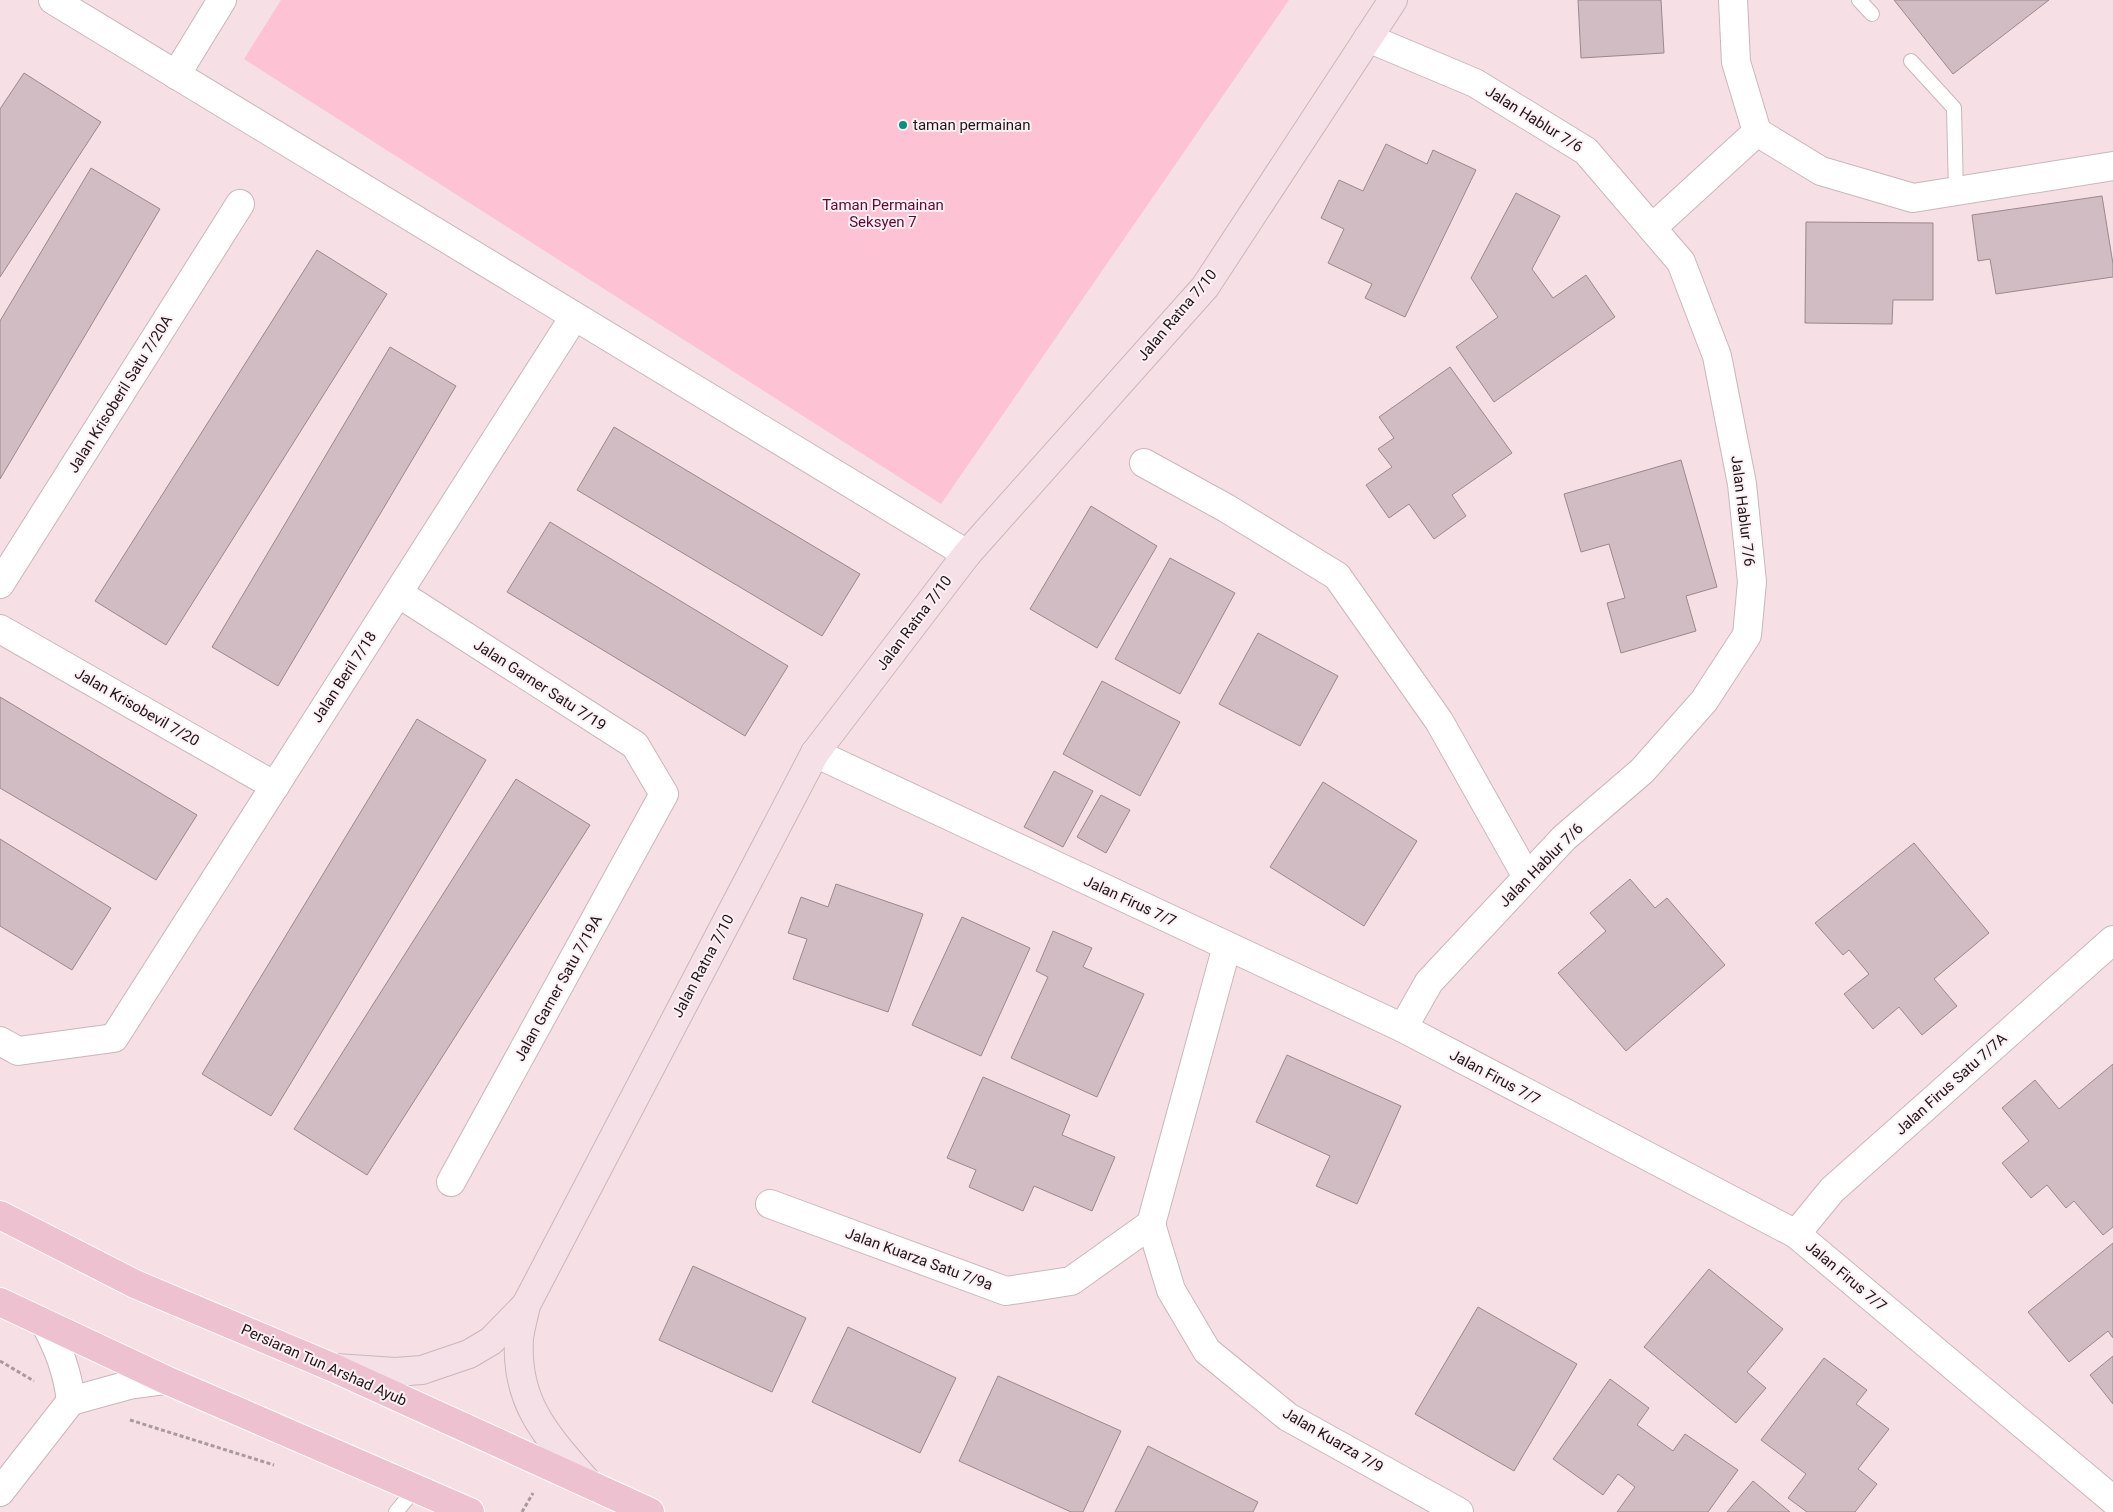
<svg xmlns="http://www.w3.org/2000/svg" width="2113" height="1512" font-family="Roboto,sans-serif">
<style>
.green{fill:#fdc2d4}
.building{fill:#d0bcc2;stroke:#9b888d}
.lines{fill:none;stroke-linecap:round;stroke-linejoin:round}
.lane-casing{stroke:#cab6bb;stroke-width:16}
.street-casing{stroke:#cab6bb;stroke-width:30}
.secondary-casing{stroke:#cab6bb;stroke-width:30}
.primary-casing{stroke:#fff;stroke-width:30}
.path{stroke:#aa9a9e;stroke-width:3;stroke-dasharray:4 2.5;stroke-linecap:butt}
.lane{stroke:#fff;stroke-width:14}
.street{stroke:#fff;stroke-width:28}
.secondary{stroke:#f6e0e8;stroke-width:28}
.primary{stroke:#eec1d0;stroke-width:28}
.poi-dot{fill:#02927e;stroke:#fdf0f4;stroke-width:2}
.labels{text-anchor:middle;stroke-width:4;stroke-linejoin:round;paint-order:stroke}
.street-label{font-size:15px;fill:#1d1618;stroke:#fdf0f4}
.poi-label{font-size:15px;fill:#1d1618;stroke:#fdf0f4;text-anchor:start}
.park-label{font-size:15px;fill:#600833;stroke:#fdf0f4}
</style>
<rect width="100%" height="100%" fill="#f6e0e6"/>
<polygon class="green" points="281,0 1289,0 941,504 244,59"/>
<g class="building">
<polygon points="1578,0 1661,0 1664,53 1581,58"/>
<polygon points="1894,0 2049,0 1953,74"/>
<polygon points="24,73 101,122 0,277 0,109"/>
<polygon points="1386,144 1427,164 1433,150 1476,170 1405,317 1365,298 1372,284 1328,263 1344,229 1321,218 1339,180 1363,191"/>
<polygon points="91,168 160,209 0,479 0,321"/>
<polygon points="1516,193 1560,216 1532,269 1553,298 1586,275 1615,317 1494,402 1456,347 1498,317 1471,278"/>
<polygon points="2102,196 2113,264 2113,277 1996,294 1990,259 1978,261 1972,215"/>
<polygon points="1806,222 1933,223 1933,300 1893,300 1892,324 1805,323"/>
<polygon points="317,250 387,294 166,645 95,601"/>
<polygon points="390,347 456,386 278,686 212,647"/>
<polygon points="1450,367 1512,453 1452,495 1466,516 1434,539 1409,504 1389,518 1366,485 1392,467 1378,449 1394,438 1379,417"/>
<polygon points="614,427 860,574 822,636 577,490"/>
<polygon points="1681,460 1717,587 1686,596 1696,631 1621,653 1607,603 1625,598 1609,544 1581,552 1564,494"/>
<polygon points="1091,506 1157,546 1097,648 1030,609"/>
<polygon points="550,522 788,666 745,736 507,592"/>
<polygon points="1170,558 1235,593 1180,694 1115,659"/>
<polygon points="1258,633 1338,676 1300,746 1219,704"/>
<polygon points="1102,681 1180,722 1140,796 1063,754"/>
<polygon points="0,697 197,815 156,880 0,788"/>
<polygon points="417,719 486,760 271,1116 202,1074"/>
<polygon points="1054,771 1093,791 1063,847 1024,827"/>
<polygon points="516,779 590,825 367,1175 294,1129"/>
<polygon points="1323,782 1417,841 1364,926 1270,867"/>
<polygon points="1101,795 1130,810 1106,853 1077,837"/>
<polygon points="0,839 111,908 72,970 0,926"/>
<polygon points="1914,843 1989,933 1934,979 1957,1006 1922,1035 1899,1007 1873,1029 1844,994 1869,974 1849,950 1843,955 1815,923"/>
<polygon points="1630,879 1655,908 1667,898 1725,965 1626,1051 1558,973 1606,931 1590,913"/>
<polygon points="836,884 923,914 888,1012 793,979 807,939 788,933 801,897 828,907"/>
<polygon points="962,917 1030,948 981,1056 912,1025"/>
<polygon points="1053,931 1092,948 1083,967 1144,994 1097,1097 1011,1058 1048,977 1036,971"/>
<polygon points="1287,1055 1401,1106 1357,1204 1316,1186 1330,1156 1256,1122"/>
<polygon points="2113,1064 2113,1227 2103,1235 2074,1201 2066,1208 2047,1185 2031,1198 2002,1163 2029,1141 2002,1108 2035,1080 2059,1109"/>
<polygon points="983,1077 1070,1115 1062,1135 1115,1157 1092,1211 1034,1186 1023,1211 969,1187 976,1170 947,1158"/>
<polygon points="2113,1243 2113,1338 2108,1331 2069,1362 2028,1312"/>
<polygon points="693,1266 806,1318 772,1392 659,1340"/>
<polygon points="1709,1269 1783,1329 1747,1372 1766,1388 1736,1423 1644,1347"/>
<polygon points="1478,1307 1577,1364 1514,1471 1415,1414"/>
<polygon points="848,1327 956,1378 920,1453 812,1402"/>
<polygon points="2113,1356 2113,1404 2090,1375"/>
<polygon points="1824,1358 1867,1390 1856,1404 1889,1429 1858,1469 1877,1484 1855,1512 1807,1512 1788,1498 1806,1474 1761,1440"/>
<polygon points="998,1376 1121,1431 1083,1512 1071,1512 959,1461"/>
<polygon points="1610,1379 1649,1408 1637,1425 1673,1451 1685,1434 1738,1470 1708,1512 1617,1512 1635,1487 1618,1474 1603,1495 1553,1459"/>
<polygon points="1148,1446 1258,1502 1253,1512 1115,1512"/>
<polygon points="1753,1481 1790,1512 1727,1512"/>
</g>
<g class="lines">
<g class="lane-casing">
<g id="lane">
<polyline points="1859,0 1872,14"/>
<polyline points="1911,61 1954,108 1956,192"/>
<polyline points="396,1512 415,1489"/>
</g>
</g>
<g class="street-casing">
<g id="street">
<polyline points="53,0 967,554"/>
<polyline points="1733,0 1736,62 1757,132"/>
<polyline points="1368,38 1475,83 1586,151 1681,262 1717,356 1742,484 1752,582 1747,635 1704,701 1642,771 1564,838 1429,982 1403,1028"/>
<polyline points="176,75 222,0"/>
<polyline points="1652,228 1757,132 1821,171 1913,198 2113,166"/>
<polyline points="1144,463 1226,508 1337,576 1439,721 1527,877"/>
<polyline points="0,584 240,204"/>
<polyline points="398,593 635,745 664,794 451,1182"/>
<polyline points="0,629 275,786"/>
<polyline points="815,753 1403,1028 1796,1234 2113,1500"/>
<polyline points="0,1041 18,1051 114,1038 574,317"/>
<polyline points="770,1204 1006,1291 1071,1281 1151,1224 1227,946"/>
<polyline points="1151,1224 1171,1290 1207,1351 1288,1417 1459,1512"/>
<polyline points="1796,1234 1832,1190 2113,940"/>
<path d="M45 1323C59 1350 67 1370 71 1401"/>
<polyline points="0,1492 71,1401 129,1385 166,1380"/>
</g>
</g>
<g class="secondary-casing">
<g id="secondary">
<polyline points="336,1368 395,1372 422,1370 469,1354 491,1341 526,1305"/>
<path d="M589 1484C549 1438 515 1405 519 1339 520 1328 524 1316 526 1305L815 753 967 554 1205 287 1393 0"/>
</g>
</g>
<g class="primary-casing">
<g id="primary">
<polyline points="0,1215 135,1284 334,1368 650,1512"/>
<polyline points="0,1302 166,1380 470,1512"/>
</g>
</g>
<g class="path">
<polyline points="0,1361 34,1381"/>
<polyline points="130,1420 274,1465"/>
<polyline points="522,1512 533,1493"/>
</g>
<use href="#lane" class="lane"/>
<use href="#street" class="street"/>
<use href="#secondary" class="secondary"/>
<use href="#primary" class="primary"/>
</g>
<circle class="poi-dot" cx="903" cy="125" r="5"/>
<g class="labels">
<g class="street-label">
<text transform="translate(1534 119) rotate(32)" y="5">Jalan Hablur 7/6</text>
<text transform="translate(1177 315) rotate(-50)" y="5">Jalan Ratna 7/10</text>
<text transform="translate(120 394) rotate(-58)" y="5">Jalan Krisoberil Satu 7/20A</text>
<text transform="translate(1743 511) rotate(83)" y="5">Jalan Hablur 7/6</text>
<text transform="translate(914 623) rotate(-53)" y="5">Jalan Ratna 7/10</text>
<text transform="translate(344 677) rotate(-57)" y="5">Jalan Beril 7/18</text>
<text transform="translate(540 685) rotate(33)" y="5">Jalan Garner Satu 7/19</text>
<text transform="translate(137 707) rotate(30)" y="5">Jalan Krisobevil 7/20</text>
<text transform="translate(1541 865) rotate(-45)" y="5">Jalan Hablur 7/6</text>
<text transform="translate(1130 901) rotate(25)" y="5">Jalan Firus 7/7</text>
<text transform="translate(703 966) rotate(-62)" y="5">Jalan Ratna 7/10</text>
<text transform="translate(558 988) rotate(-61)" y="5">Jalan Garner Satu 7/19A</text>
<text transform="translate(1495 1077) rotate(28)" y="5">Jalan Firus 7/7</text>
<text transform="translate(1951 1084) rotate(-42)" y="5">Jalan Firus Satu 7/7A</text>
<text transform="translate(919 1259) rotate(20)" y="5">Jalan Kuarza Satu 7/9a</text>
<text transform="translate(1846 1276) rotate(40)" y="5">Jalan Firus 7/7</text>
<text transform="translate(324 1365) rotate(24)" y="5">Persiaran Tun Arshad Ayub</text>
<text transform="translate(1333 1440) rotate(30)" y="5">Jalan Kuarza 7/9</text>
</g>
<g class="poi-label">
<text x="913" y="130">taman permainan</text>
</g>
<g class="park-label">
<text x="883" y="210">Taman Permainan<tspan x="883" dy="17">Seksyen 7</tspan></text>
</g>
</g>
</svg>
